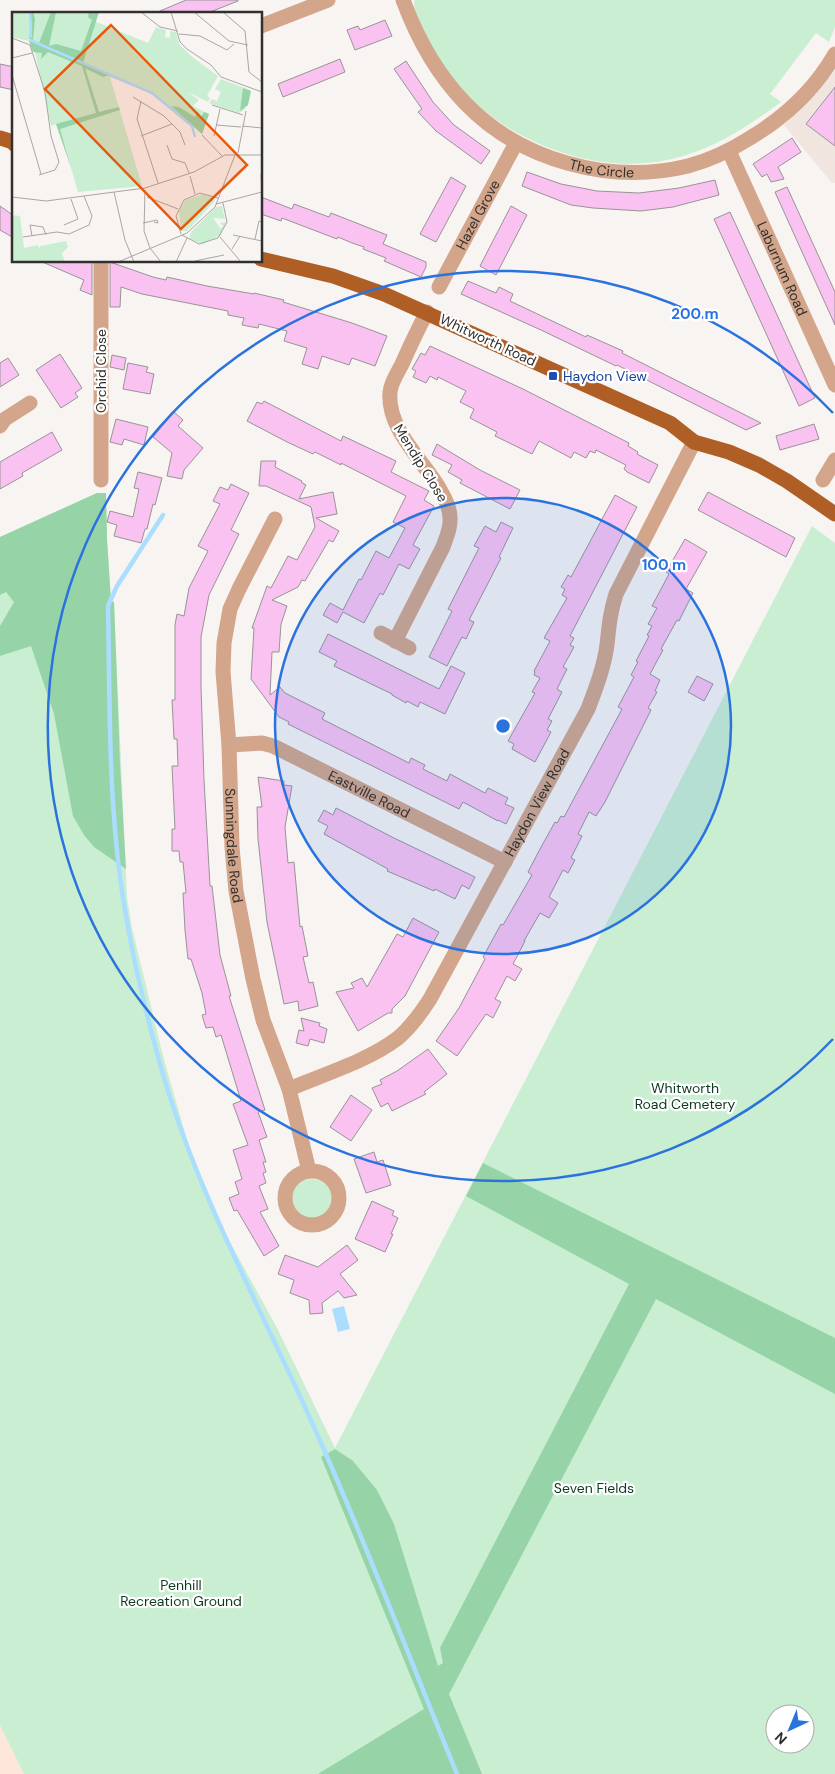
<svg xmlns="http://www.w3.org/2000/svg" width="835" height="1774" font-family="'DM Sans',sans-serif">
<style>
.built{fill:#f1e6df}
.education{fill:#fde6da}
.green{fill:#c9eed2;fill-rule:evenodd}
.forest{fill:#96d3a7}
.water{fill:#abddff}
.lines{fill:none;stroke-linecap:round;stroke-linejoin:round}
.stream{stroke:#abddff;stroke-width:4.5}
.building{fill:#fac2f0;stroke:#979497}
.minor{stroke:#d3a58a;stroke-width:15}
.major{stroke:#af5f25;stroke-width:15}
.ring{fill:none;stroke:#2a73df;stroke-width:2.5}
.transit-dot{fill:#1a4fb4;stroke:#fff;stroke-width:2}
.labels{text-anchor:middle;stroke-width:4.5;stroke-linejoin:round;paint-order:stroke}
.street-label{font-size:14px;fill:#31302f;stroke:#fff}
.transit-label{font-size:14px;fill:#164399;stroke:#fff;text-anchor:start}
.park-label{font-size:14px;fill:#0c3a1f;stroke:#fff}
.inset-river{fill:none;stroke:#abddff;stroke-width:2.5}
.inset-road{fill:none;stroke:#a8a6a4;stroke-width:1}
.view{fill:#e8590c;fill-opacity:0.15;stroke:#e8590c;stroke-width:2.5}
.inset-edge{fill:none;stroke:#31302f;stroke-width:2.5}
.centre{fill:#2a73df;stroke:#fff;stroke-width:2.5}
.ring-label{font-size:15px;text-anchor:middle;font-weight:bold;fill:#2a73df;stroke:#fff;stroke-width:4.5;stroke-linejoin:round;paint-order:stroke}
</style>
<rect width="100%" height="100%" fill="#f8f4f2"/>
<polygon class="built" points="835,63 835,183 832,183 784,125 806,104"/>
<polygon class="education" points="0,1725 24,1774 0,1774"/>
<g class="green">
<path d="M415 0H835V27L829 42 816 33 770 94 781 102C746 128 711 151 667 160 583 178 475 129 435 52 429 40 410 12 415 0Z"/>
<path d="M97 493H106L107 539 111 601 114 602 127 898 132 928 163 1056 189 1147 225 1233 276 1326 335 1448 812 526 835 543V1774H24L0 1725V537ZM775 1714H805V1744H775Z"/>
<circle cx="312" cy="1199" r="20"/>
</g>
<g class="forest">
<polygon points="97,493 106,493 107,539 111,601 114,602 120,764 126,869 94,847 84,835 73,816 54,714 31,646 0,656 0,626 14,602 6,592 0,595 0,537"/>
<polygon points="483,1163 835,1338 835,1394 656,1299 449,1694 482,1774 318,1774 424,1709 321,1457 335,1449 353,1461 377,1490 394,1524 438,1666 443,1663 440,1648 629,1284 466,1196"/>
</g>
<polygon class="water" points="344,1306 350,1329 338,1332 332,1309"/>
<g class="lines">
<path class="stream" d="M163 515 117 586 108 606C110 698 108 792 121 884 130 949 146 1015 164 1078 200 1199 262 1310 313 1425 365 1540 409 1657 457 1774"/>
</g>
<g class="building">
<polygon points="186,0 238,0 238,1 205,14 153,14"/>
<polygon points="385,20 392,36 355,50 347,30 358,26 360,30"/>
<polygon points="340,59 345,72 283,97 278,84"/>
<polygon points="406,61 433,102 454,125 490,151 481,164 436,131 418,112 422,109 394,69"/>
<polygon points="0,64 14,67 14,90 0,87"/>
<polygon points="835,87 835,146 806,124"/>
<polygon points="792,138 801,152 778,167 784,179 771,182 767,174 762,177 753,164"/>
<polygon points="527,172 561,184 597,191 639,193 679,188 715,180 719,195 673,207 641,211 593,208 571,205 522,186"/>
<polygon points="451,177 466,186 436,242 420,234"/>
<polygon points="787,187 835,292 835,325 775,192"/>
<polygon points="261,197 292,209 294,204 329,217 331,213 387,235 383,244 426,262 426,267 421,277 384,261 386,258 363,249 364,247 352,243 338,237 337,239 282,218 281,221 261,214"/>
<polygon points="0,206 14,216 14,238 0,230"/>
<polygon points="511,206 527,215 496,275 480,266"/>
<polygon points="730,212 815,398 799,406 714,219"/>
<polygon points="40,261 92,261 92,295 80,290 84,280"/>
<polygon points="110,262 153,277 166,280 167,277 207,286 254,294 254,293 284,300 283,302 352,323 387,336 375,366 352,358 349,365 322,356 318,369 302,364 307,348 284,341 287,331 259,324 258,328 242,325 244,318 228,315 228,311 142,294 121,287 120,307 110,307"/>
<polygon points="468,281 496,293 499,287 513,294 510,301 586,337 587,335 623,351 622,353 761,423 746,430 617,365 616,366 541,330 479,302 461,294"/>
<polygon points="430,346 523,389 629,443 628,446 638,452 637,454 658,465 649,483 627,472 624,469 626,465 596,450 595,453 590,451 586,458 574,452 571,458 539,441 532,454 495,436 497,432 470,418 474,409 460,402 466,391 438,377 437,380 430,376 426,383 413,377 416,371 412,369 421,353 425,355"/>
<polygon points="60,354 82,388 75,393 78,397 61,408 36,370"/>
<polygon points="112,355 126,358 124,370 110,367"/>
<polygon points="8,358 19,375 0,387 0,363"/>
<polygon points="128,363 148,367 146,372 154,374 150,394 123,389"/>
<polygon points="264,401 341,441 343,436 396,461 391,472 429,491 424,500 434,506 413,545 420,549 409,569 399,564 383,595 380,593 364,623 343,612 337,623 323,615 330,603 343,610 359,579 361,580 376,551 389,558 405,528 393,522 406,496 341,463 341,465 315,452 313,454 287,442 247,421 257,402 262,404"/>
<polygon points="174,412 183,420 178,426 203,448 184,470 182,479 167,476 172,453 153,437"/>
<polygon points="116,419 148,427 144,445 124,439 122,445 110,442"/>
<polygon points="814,424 819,439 780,450 776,436"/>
<polygon points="52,432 62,450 22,473 23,476 0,489 0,462"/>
<polygon points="437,444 480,470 520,490 510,509 460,483 462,480 448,472 452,465 432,455"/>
<polygon points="261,461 276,461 275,467 302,481 301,482 306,485 299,499 333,492 337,514 316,518 339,531 333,542 329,540 305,581 302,580 298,587 272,600 287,606 281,624 279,652 272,652 270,695 280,687 285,693 325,713 322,719 409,763 411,758 425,765 423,769 447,781 450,774 485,793 488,788 508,798 505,804 514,808 506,824 498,820 498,821 463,802 459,809 288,724 289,722 279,717 251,679 254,628 252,628 267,586 271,588 288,556 297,560 315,527 311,507 266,486 259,486"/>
<polygon points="138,472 162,478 155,505 153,504 147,529 145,529 141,543 114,536 117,525 107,522 110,511 133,517 139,489 134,488"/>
<polygon points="231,484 249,493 231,530 239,534 209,595 201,637 201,686 204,780 210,886 212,886 220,955 231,996 229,996 265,1110 258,1112 267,1137 259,1140 266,1162 263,1162 266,1172 263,1173 266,1183 259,1186 268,1209 260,1212 279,1246 264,1256 237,1210 234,1211 229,1198 239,1194 235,1182 242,1179 233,1150 248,1145 233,1104 241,1101 221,1035 216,1037 213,1027 206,1028 202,1015 206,1014 202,993 191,959 188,959 185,930 183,893 186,893 183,862 180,862 179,851 172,851 172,829 175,829 172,766 178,766 177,739 174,739 172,700 175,700 175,625 177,614 184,616 189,588 208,551 198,546 220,504 213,501 220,487 228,490"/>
<polygon points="708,492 795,538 786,557 698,510"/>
<polygon points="615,495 637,507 570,636 574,638 570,645 574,647 563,667 567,669 557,689 562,692 548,719 552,721 547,730 551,732 535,762 512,749 514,744 508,741 535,693 532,692 540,678 534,675 535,672 534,671 550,641 544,638 567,598 562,595 565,589 561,587 568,575 571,577"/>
<polygon points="501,522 513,528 499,557 501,558 469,620 474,622 466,639 462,637 447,666 429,657 452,611 448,609 479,548 474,546 485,526 496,532"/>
<polygon points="685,539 707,552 686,589 693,593 679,621 677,620 661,649 663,650 650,674 660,680 655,691 657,692 648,708 651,710 605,802 596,816 589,812 578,834 582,836 571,858 575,860 568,873 563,870 549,897 558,903 549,918 540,913 524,941 525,941 513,964 522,969 515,981 507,976 495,999 501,1002 493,1018 486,1014 457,1056 436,1041 459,1008 485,959 483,957 501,924 503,925 532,875 528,872 540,849 555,822 557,823 561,816 564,817 622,709 618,707 634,677 631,675 638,662 636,661 649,636 647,635 652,626 648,624 657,608 652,606 669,574 666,572"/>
<polygon points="328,634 439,689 451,666 465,673 445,714 420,702 418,707 407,701 406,703 392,695 392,694 334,666 337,661 319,652"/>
<polygon points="697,676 713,684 704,701 688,692"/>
<polygon points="258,777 284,781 284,785 292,786 285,827 288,863 294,862 300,927 302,926 308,956 303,957 309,983 313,982 318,1006 299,1011 298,1001 284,1004 267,922 258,839 257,807 262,807"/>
<polygon points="336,808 392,837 475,877 469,889 462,885 455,899 435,889 434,891 387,871 388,869 324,834 328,826 318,821 324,810 333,815"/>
<polygon points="413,918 439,932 405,996 392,1009 392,1013 388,1013 358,1031 336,992 354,988 351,983 362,978 367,987 397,934 403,937"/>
<polygon points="301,1018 320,1023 319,1026 327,1029 324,1043 310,1039 308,1046 296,1043 299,1030 304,1031"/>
<polygon points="428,1049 447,1074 424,1092 426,1094 392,1111 388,1103 381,1107 372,1088 382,1084 380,1080 397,1071"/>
<polygon points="351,1095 372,1110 351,1141 330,1127"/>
<polygon points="374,1152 377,1162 383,1160 391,1185 366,1193 354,1159"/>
<polygon points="372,1201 394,1211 392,1215 398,1218 391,1234 393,1234 385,1252 355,1239"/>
<polygon points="347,1245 358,1260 340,1274 357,1295 344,1298 338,1291 322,1303 323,1313 310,1314 309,1300 290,1293 294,1280 278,1274 285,1255 318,1267"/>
</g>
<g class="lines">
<g class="minor">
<path id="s1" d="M403 0C417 38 437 74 465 103 521 161 610 185 688 166 711 160 731 150 750 138 785 117 815 89 835 54"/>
<polyline points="261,26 328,0"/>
<path id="s2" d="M729 151 835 385"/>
<path id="s3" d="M439 287 516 143"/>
<polyline points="0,426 5,419 30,403"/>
<polyline points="101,480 101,261"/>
<polyline points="823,480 835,460"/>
<path id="s4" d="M275 519 239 589 230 609 224 643 223 672 229 745 232 847 236 891 253 979 263 1020 289 1089 309 1171"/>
<polyline points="381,633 409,648"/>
<path d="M395 641 443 547C446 538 451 528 450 518 450 506 443 495 438 486 420 457 387 428 390 392 391 382 398 372 402 364 410 346 418 329 427 312"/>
<path id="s5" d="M229 745 262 743 273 746 505 862"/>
<path id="s6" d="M289 1089C324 1074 368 1061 398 1038 411 1027 421 1013 430 999L588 709C596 688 604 667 607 645 609 626 610 613 616 594L694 442"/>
<circle cx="312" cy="1198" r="27"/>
</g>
<g class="major">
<polyline points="0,138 13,142 14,144"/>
<polyline points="261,259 333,276 384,294 670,423 694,442 729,452 759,465 787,481 835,514"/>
</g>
</g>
<circle cx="503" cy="726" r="228" fill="#2a73df" fill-opacity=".12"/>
<g class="ring">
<circle cx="503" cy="726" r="228"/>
<path d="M833 1039A455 455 0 1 1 833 413"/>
</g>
<rect class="transit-dot" x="548" y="371" width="10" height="10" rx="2.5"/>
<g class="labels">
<g class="street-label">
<text dy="5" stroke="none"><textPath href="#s1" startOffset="276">The Circle</textPath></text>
<text dy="5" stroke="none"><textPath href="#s3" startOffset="82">Hazel Grove</textPath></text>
<text dy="5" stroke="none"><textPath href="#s2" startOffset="129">Laburnum Road</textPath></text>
<text transform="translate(488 340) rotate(25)" y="5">Whitworth Road</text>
<text transform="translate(101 371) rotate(-90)" y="5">Orchid Close</text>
<text transform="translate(421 463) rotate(58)" y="5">Mendip Close</text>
<text dy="5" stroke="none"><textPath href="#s5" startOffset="152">Eastville Road</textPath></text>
<text dy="5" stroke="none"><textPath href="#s6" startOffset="395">Haydon View Road</textPath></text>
<text dy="5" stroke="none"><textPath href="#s4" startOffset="338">Sunningdale Road</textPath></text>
</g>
<g class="transit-label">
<text x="563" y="381">Haydon View</text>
</g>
<g class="park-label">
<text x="685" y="1093">Whitworth<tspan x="685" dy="16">Road Cemetery</tspan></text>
<text x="594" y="1493">Seven Fields</text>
<text x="181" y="1590">Penhill<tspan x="181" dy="16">Recreation Ground</tspan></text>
</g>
</g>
<g transform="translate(12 12)">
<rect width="250" height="250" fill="#f8f4f2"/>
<path d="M0 0H87L82 9 136 31 144 15 154 18 153 25 158 26V19L164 20 167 32 179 44 206 64 195 84 198 86 196 90 176 80 187 88 181 94 197 102 190 122 141 82 98 65 130 174 66 180 48 118 44 112 39 114 23 40 17 29 0 25ZM209 67 238 78 233 97 227 101 197 91 200 87 205 89 209 80 203 77ZM191 182 202 186V190L175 219H170L179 209 169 219 167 198 174 188ZM210 194 213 207 201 206 209 217 211 214 208 211 214 210 209 223 191 232 177 227 179 220 204 195ZM0 203 8 204 12 236 26 233 27 237 28 234 54 229 56 235 50 241 53 250H0Z" fill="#c9eed2"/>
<path d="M17 0H21L23 7 21 28 27 31 39 0H44L37 34 44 32 69 39 80 8 76 5 77 0H87L71 51 98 63 91 65 73 56 87 100 107 95 108 98 48 117 59 156 44 112 84 101 70 54 36 40 29 47 30 41 21 40 17 29 20 28 17 26 20 12ZM231 76 239 79 236 93 228 99ZM159 94 167 95 183 105 186 99 188 107 192 100 197 102 190 122Z" fill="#96d3a7"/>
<path class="inset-river" d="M18 0 19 26M18 28 140 81 180 114 183 125"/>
<path class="inset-road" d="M129 0 148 15 166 19M159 0 168 30 175 37 199 53 209 65 250 80M182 0 217 29 236 33M211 0 233 19 237 60 250 70M167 22 188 24 215 38 222 32M0 26 18 33 33 80 39 124 47 150 43 158 27 163M0 46 20 41M0 63 29 162M121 85 152 104 168 120 173 133M129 89 125 107 146 171M200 93 231 103M204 113 229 115M230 114 250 116M190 123 210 144M129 124 160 112M202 124 208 97M155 133 160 147 173 151 177 161M226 141 234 99M249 162 250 180M178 164 183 182M133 178 132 219 138 236 149 250M102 180 113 228 122 250M0 185 34 189 133 176 182 160 213 143H250M135 185 166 197M204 192 250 180M131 211 145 208 146 211 142 210M52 213 66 207 59 187M175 221 203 195 223 143M169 222 164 204 172 188 188 181 206 186M170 223 187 232 206 226 215 210 211 191M221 223 250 229M20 224 18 213 31 215 34 223M11 225 45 220 57 222 77 213 80 204 72 184M208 225 229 250M243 227 247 209 250 210M220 237 228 224M183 249 212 243M106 250 175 221M164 250 175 226"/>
<path class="view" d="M99 13 235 153 169 217 33 77Z"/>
<rect width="250" height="250" class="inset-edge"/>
</g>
<circle cx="503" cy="726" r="8" class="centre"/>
<g class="ring-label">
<text x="695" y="319">200 m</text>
<text x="664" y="570">100 m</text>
</g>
<g transform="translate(790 1729) rotate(224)"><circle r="24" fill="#ffffff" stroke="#adacac"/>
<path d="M0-4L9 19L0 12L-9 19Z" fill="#2a73df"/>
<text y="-8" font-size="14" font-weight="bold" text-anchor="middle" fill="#31302f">N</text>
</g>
</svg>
